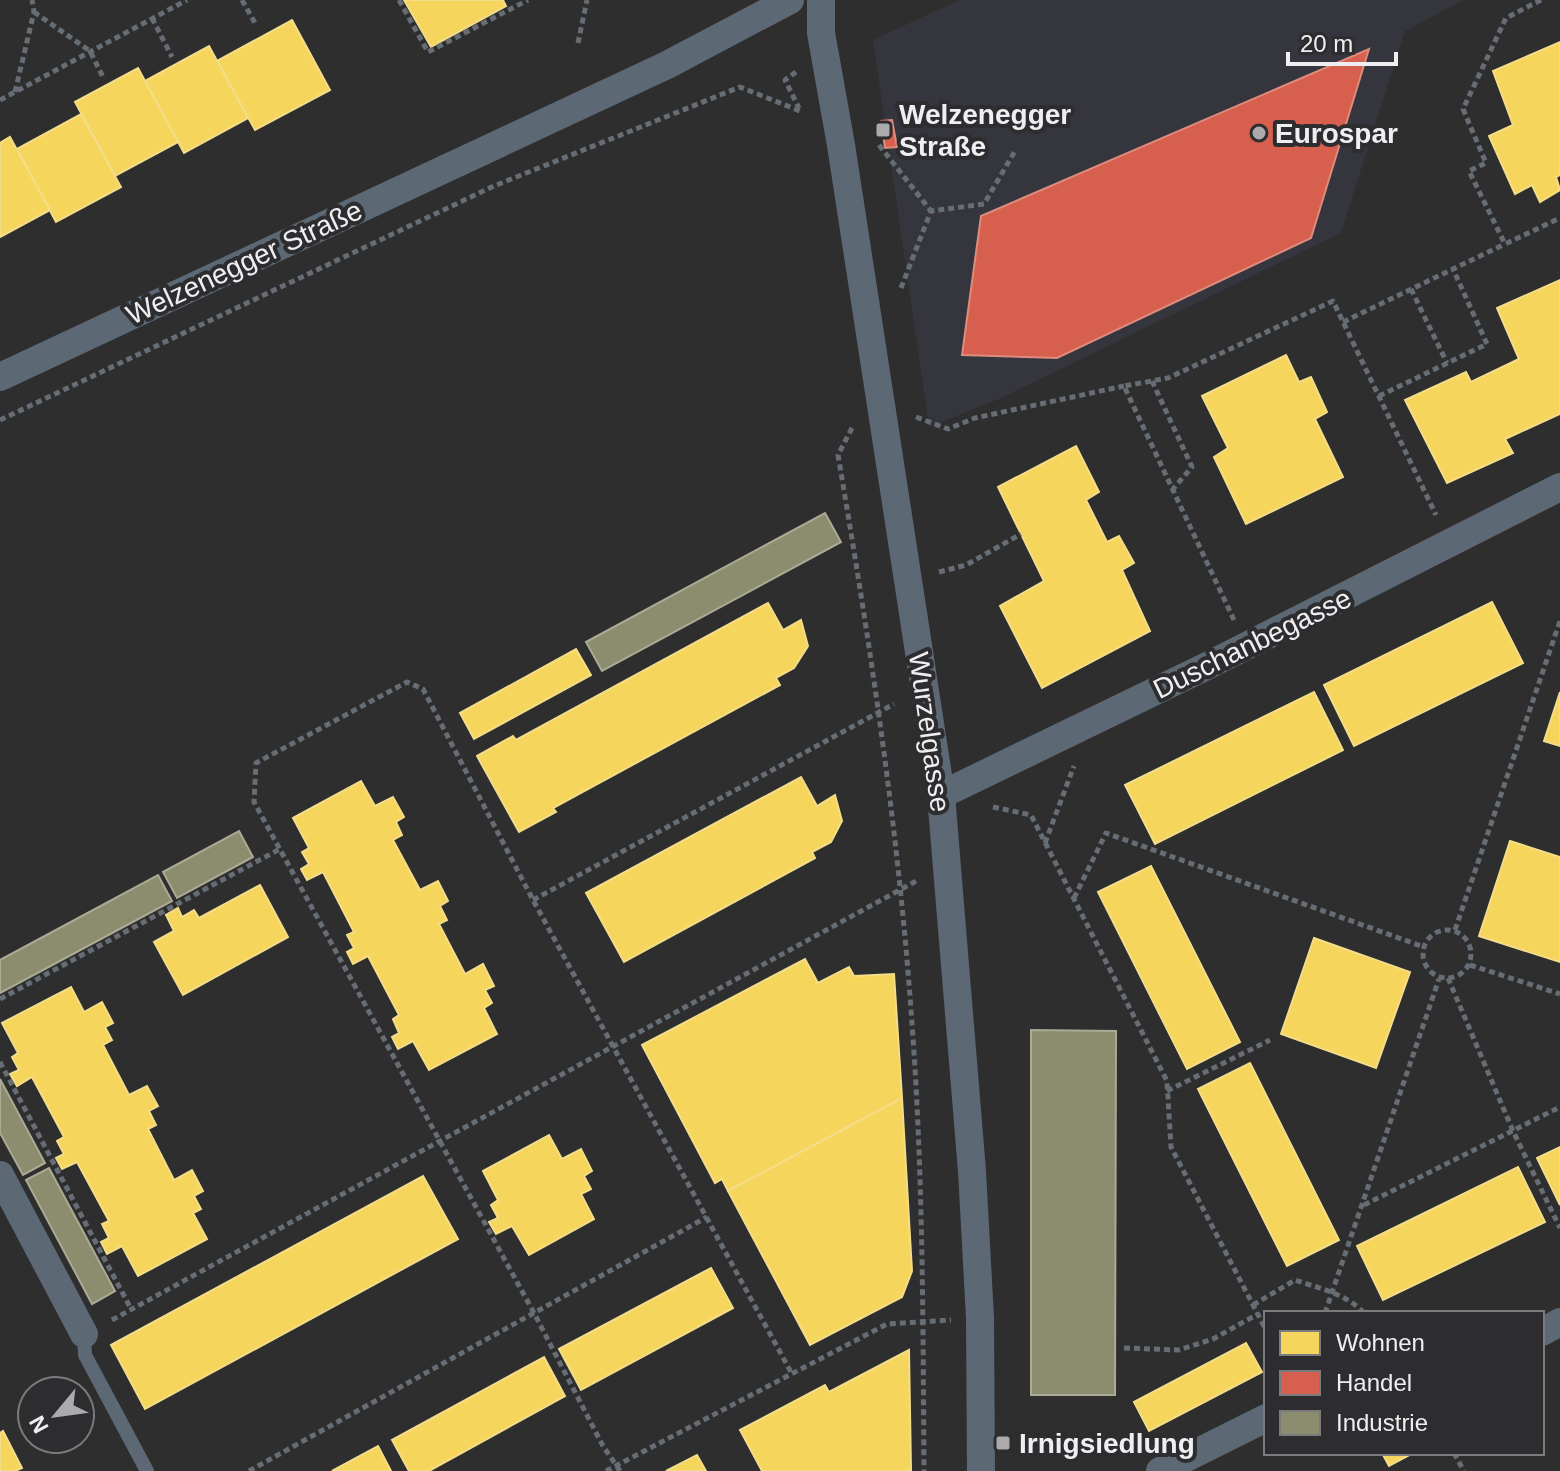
<svg xmlns="http://www.w3.org/2000/svg" width="1560" height="1471" font-family="Helvetica,sans-serif">
<style>
.built{fill:#34353d}
.homes{fill:#f6d55c;stroke:#f4dd89;stroke-width:2}
.shops{fill:#d6604d;stroke:#de8b7e;stroke-width:2}
.industry{fill:#8c8c6e;stroke:#aaaa95;stroke-width:2}
.lines{fill:none;stroke-linecap:round;stroke-linejoin:round}
.path{stroke:#666d74;stroke-width:5;stroke-dasharray:6 4;stroke-linecap:butt}
.lane{stroke:#5c6873;stroke-width:14}
.street{stroke:#5c6873;stroke-width:28}
.poi-dot{fill:#ababad;stroke:#2d2d30;stroke-width:3}
.labels{text-anchor:middle;stroke-width:8;stroke-linejoin:round;paint-order:stroke}
.poi-label{font-size:28px;font-weight:bold;fill:#efeff1;stroke:#2d2d30;text-anchor:start}
.street-label{font-size:28px;fill:#efeff1;stroke:#2d2d30}
</style>
<rect width="100%" height="100%" fill="#2e2e2f"/>
<polygon class="built" points="959,0 1464,0 1405,31 1341,233 999,399 929,427 873,40"/>
<g class="homes">
<polygon points="404,0 503,0 506,6 431,47"/>
<polygon points="292,20 330,90 255,130 217,61"/>
<polygon points="1560,42 1560,175 1556,177 1560,190 1540,202 1532,185 1515,194 1489,136 1513,125 1493,71"/>
<polygon points="209,46 248,118 184,153 145,81"/>
<polygon points="138,68 178,142 115,176 75,102"/>
<polygon points="81,114 121,187 56,222 17,149"/>
<polygon points="10,137 50,210 0,237 0,143"/>
<polygon points="1560,280 1560,414 1505,439 1513,453 1447,483 1405,400 1466,372 1471,382 1519,359 1497,308"/>
<polygon points="1286,355 1299,382 1311,377 1327,412 1315,419 1343,477 1246,524 1214,457 1228,448 1202,396"/>
<polygon points="1076,446 1099,492 1086,500 1107,542 1119,536 1134,563 1122,570 1150,631 1042,688 1000,606 1044,581 998,487"/>
<polygon points="1492,602 1523,663 1354,746 1324,685"/>
<polygon points="768,603 783,630 801,620 808,646 794,668 776,678 780,685 553,808 556,812 519,832 477,756 513,736 516,740"/>
<polygon points="576,649 591,675 474,739 460,713"/>
<polygon points="1314,692 1343,750 1155,844 1125,785"/>
<polygon points="1560,692 1560,746 1544,741"/>
<polygon points="801,777 817,806 835,795 842,821 831,842 812,852 815,858 624,962 586,893"/>
<polygon points="361,781 375,806 393,797 404,817 396,822 402,835 393,840 420,890 438,881 448,901 440,906 447,920 439,924 465,974 483,964 494,986 485,990 492,1003 484,1008 497,1034 429,1070 413,1041 398,1049 392,1037 399,1033 393,1019 399,1015 368,956 353,964 347,952 354,948 347,935 354,932 323,872 307,880 301,869 309,864 302,852 309,848 293,818"/>
<polygon points="1510,841 1560,857 1560,962 1479,936"/>
<polygon points="1151,866 1240,1042 1187,1069 1098,892"/>
<polygon points="260,885 288,937 183,995 154,942 174,931 166,915 178,908 182,917 194,910 199,918"/>
<polygon points="1314,938 1410,972 1376,1068 1281,1034"/>
<polygon points="805,959 818,983 849,967 854,976 894,974 902,1098 728,1191 722,1179 715,1183 642,1045"/>
<polygon points="71,987 84,1012 102,1002 113,1023 105,1027 112,1040 103,1045 129,1095 147,1086 158,1106 149,1111 156,1125 148,1129 174,1180 192,1170 203,1191 194,1196 201,1209 193,1213 207,1239 138,1276 122,1246 107,1254 101,1242 109,1238 102,1224 109,1221 77,1162 62,1169 56,1158 64,1154 57,1141 64,1137 32,1077 17,1086 10,1074 19,1070 12,1057 18,1053 2,1023"/>
<polygon points="1250,1063 1339,1240 1287,1266 1198,1089"/>
<polygon points="902,1098 912,1271 902,1297 810,1345 728,1191"/>
<polygon points="549,1135 562,1159 581,1149 592,1171 584,1176 591,1189 581,1194 594,1219 529,1255 512,1226 496,1234 489,1222 498,1218 491,1205 498,1200 483,1171"/>
<polygon points="1560,1147 1560,1205 1537,1158"/>
<polygon points="1518,1167 1545,1222 1383,1300 1357,1246"/>
<polygon points="423,1176 458,1239 145,1409 111,1345"/>
<polygon points="711,1268 733,1308 581,1390 559,1349"/>
<polygon points="1246,1343 1262,1372 1149,1431 1134,1402"/>
<polygon points="909,1350 911,1471 762,1471 740,1430 825,1385 829,1392"/>
<polygon points="544,1357 565,1396 429,1471 409,1471 392,1440"/>
<polygon points="3,1431 22,1468 15,1471 0,1471 0,1433"/>
<polygon points="378,1446 391,1471 332,1471"/>
<polygon points="1382,1453 1413,1453 1389,1466"/>
<polygon points="697,1455 706,1471 666,1471"/>
</g>
<g class="shops">
<polygon points="1369,49 1311,238 1057,358 962,355 981,216"/>
<polygon points="892,120 897,147 885,148 881,121"/>
</g>
<g class="industry">
<polygon points="825,513 841,542 602,671 586,642"/>
<polygon points="239,831 253,857 177,898 163,872"/>
<polygon points="158,875 172,901 0,993 0,960"/>
<polygon points="1031,1030 1116,1031 1115,1395 1031,1395"/>
<polygon points="0,1079 45,1163 23,1175 0,1133"/>
<polygon points="49,1168 115,1291 92,1304 26,1180"/>
</g>
<g class="lines">
<g class="path">
<polyline points="242,0 255,23"/>
<polyline points="399,0 428,52 528,0"/>
<polyline points="1541,0 1506,18 1463,109 1486,163 1469,171 1505,244 1560,218"/>
<polyline points="34,12 90,51 103,77"/>
<polyline points="152,18 172,57"/>
<polyline points="578,43 587,0"/>
<polyline points="796,72 785,80 799,108"/>
<polyline points="15,92 34,12 32,0"/>
<polyline points="0,100 187,0"/>
<polyline points="879,145 931,211"/>
<polyline points="901,288 931,211 984,204 1015,151"/>
<polyline points="1411,289 1447,363"/>
<polyline points="1343,322 1505,244"/>
<polyline points="1152,381 1192,467 1173,489"/>
<polyline points="1379,396 1487,344 1453,269"/>
<polyline points="916,417 948,429 975,418 1124,386"/>
<polyline points="0,420 494,186 740,87 800,111"/>
<path d="M852 428 838 455C870 643 899 834 912 1024 923 1172 923 1322 924 1471"/>
<polyline points="939,572 966,565 1021,534"/>
<polyline points="1234,620 1124,386 1168,378 1333,301 1436,515"/>
<polyline points="993,807 1031,815 1167,1081 1171,1147 1266,1330"/>
<polyline points="1045,843 1074,766"/>
<polyline points="1074,898 1106,833 1424,947"/>
<polyline points="533,900 894,704"/>
<circle cx="1447" cy="954" r="24"/>
<polyline points="1455,930 1560,621"/>
<polyline points="1470,965 1560,994"/>
<polyline points="1448,978 1513,1131 1560,1228"/>
<polyline points="0,999 280,849"/>
<polyline points="0,1062 131,1309"/>
<polyline points="1167,1091 1270,1040"/>
<polyline points="1364,1205 1560,1107"/>
<path d="M1253 1305 1295 1280C1318 1288 1347 1294 1364 1313"/>
<polyline points="1325,1313 1439,979"/>
<polyline points="112,1320 918,880"/>
<polyline points="1124,1348 1179,1350 1213,1339 1258,1314"/>
<polyline points="1454,1453 1464,1471"/>
<polyline points="249,1471 707,1217"/>
<polyline points="606,1471 887,1324 951,1320"/>
<polyline points="620,1471 603,1446 534,1313 254,802 256,763 407,682 423,689 533,900 792,1374"/>
</g>
<polyline class="lane" points="84,1334 85,1355 147,1471"/>
<g class="street">
<polyline points="821,0 821,33 841,145 941,795 972,1171 980,1318 981,1471"/>
<polyline points="0,377 667,65 790,0"/>
<polyline points="941,795 1205,667 1560,487"/>
<polyline points="0,1175 84,1334"/>
<polyline points="1542,1332 1560,1322"/>
<polyline points="1160,1471 1266,1418"/>
</g>
</g>
<g class="poi-dot">
<rect x="875" y="122" width="16" height="16" rx="4"/>
<circle cx="1259" cy="133" r="8"/>
<rect x="995" y="1435" width="16" height="16" rx="4"/>
</g>
<g class="labels">
<g class="poi-label">
<text x="899" y="124">Welzenegger<tspan x="899" dy="32">Straße</tspan></text>
<text x="1275" y="143">Eurospar</text>
<text x="1019" y="1453">Irnigsiedlung</text>
</g>
<g class="street-label">
<text transform="translate(244 262) rotate(-25)" y="10">Welzenegger Straße</text>
<text transform="translate(1252 643) rotate(-26)" y="10">Duschanbegasse</text>
<text transform="translate(930 732) rotate(82)" y="10">Wurzelgasse</text>
</g>
</g>
<rect x="1264" y="1311" width="280" height="144" fill="#2d2d30" stroke="#7b7b7d" stroke-width="2"/>
<rect x="1280" y="1331" width="40" height="24" fill="#f6d55c" stroke="#7b7b7d" stroke-width="2"/>
<text x="1336" y="1351" font-size="24" fill="#efeff1">Wohnen</text>
<rect x="1280" y="1371" width="40" height="24" fill="#d6604d" stroke="#7b7b7d" stroke-width="2"/>
<text x="1336" y="1391" font-size="24" fill="#efeff1">Handel</text>
<rect x="1280" y="1411" width="40" height="24" fill="#8c8c6e" stroke="#7b7b7d" stroke-width="2"/>
<text x="1336" y="1431" font-size="24" fill="#efeff1">Industrie</text>
<g transform="translate(56 1415) rotate(241)"><circle r="38" fill="#2d2d30" stroke="#7b7b7d" stroke-width="2"/>
<path d="M0-6L14 30L0 20L-14 30Z" fill="#ababad"/>
<text y="-12" font-size="22" font-weight="bold" text-anchor="middle" fill="#efeff1">N</text>
</g>
<path d="M1288 52v12h108v-12" fill="none" stroke="#efeff1" stroke-width="4"/>
<text x="1300" y="52" font-size="24" fill="#efeff1" stroke="#2d2d30" stroke-width="6" paint-order="stroke">20 m</text>
</svg>
